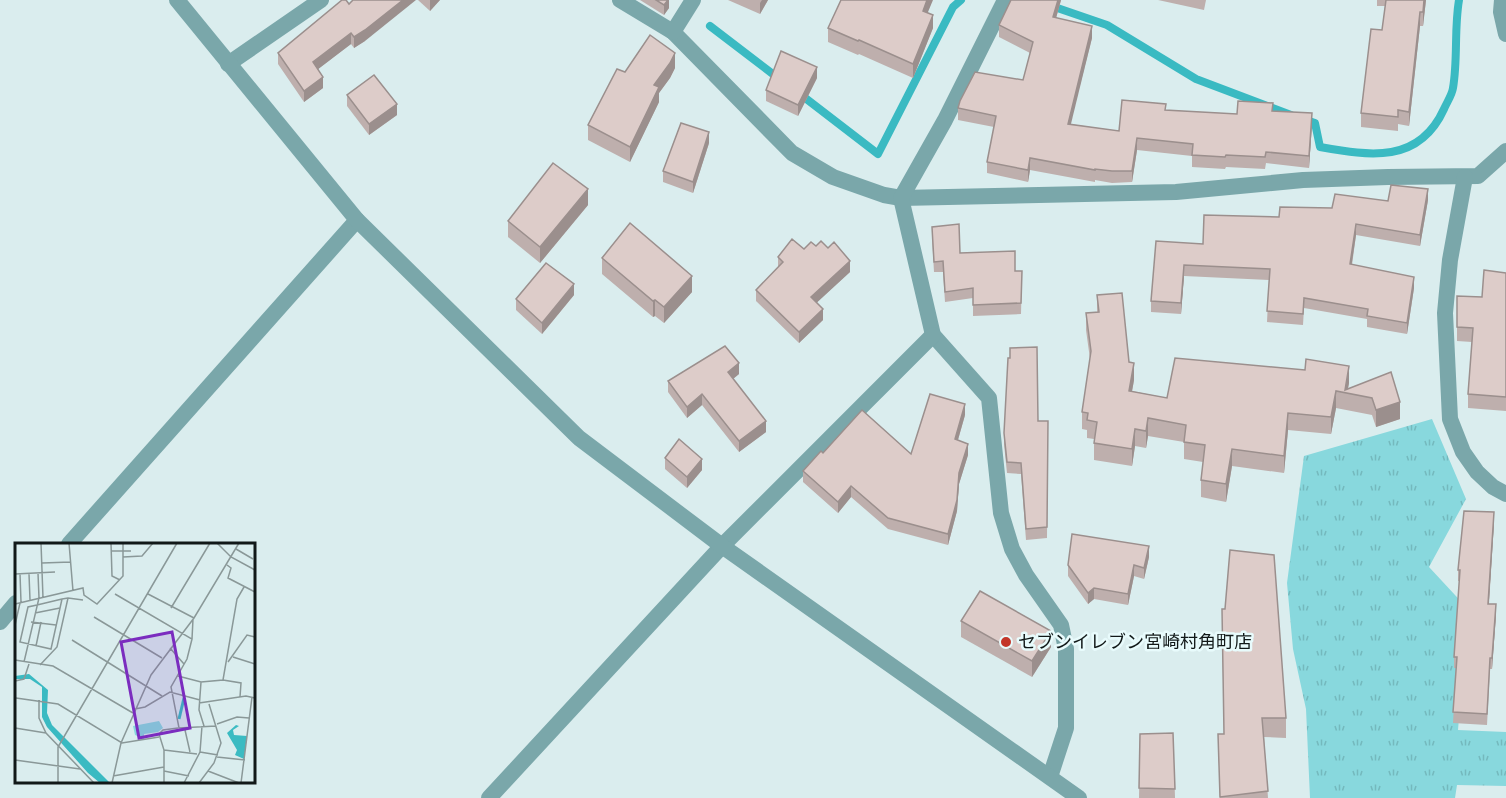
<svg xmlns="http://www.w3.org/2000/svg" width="1506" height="798" font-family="'Sofia Sans Condensed','Noto Sans JP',sans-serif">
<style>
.grass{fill:url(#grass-tufts)}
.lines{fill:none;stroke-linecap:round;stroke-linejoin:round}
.stream{stroke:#3abac2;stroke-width:8}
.minor{stroke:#7aa7aa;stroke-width:16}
.tertiary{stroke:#7aa7aa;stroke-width:16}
.wall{fill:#beafad}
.shaded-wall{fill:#9b8f8d}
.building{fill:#ddccc9;stroke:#9b8f8d;stroke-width:1.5}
.poi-dot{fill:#c33629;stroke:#e8fbfc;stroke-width:2}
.labels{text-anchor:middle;stroke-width:5;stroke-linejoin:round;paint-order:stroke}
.poi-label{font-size:18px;fill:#111818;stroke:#e8fbfc;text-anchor:start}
.inset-river{fill:none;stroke:#3abac2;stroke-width:3}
.inset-road{fill:none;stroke:#8a9898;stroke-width:1.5}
.view{fill:#7b2cbf;fill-opacity:0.15;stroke:#7b2cbf;stroke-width:3}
.inset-edge{fill:none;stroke:#111818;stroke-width:3}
</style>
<defs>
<pattern id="grass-tufts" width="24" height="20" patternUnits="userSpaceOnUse" patternTransform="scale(1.5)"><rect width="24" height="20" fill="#88d8dd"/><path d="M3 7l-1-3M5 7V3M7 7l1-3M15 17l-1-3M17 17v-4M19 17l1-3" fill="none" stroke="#74b9bd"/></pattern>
</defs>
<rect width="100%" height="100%" fill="#daedee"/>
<polygon class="grass" points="1432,419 1466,499 1429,567 1468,609 1458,730 1506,732 1506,786 1457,785 1455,798 1310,798 1306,709 1293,649 1287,583 1304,456"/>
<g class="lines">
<g class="stream">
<polyline points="1034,0 1107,25 1196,79 1291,115"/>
<polyline points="710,26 778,78"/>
<polyline points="800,94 878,154 953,7 961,0"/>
<path d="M1303 119 1315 123 1320 147C1370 156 1419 164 1444 109 1447 102 1452 95 1453 88 1458 59 1454 29 1459 0"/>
</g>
<g class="minor">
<polyline points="620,0 673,32 792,153 833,177 884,195 901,198 1176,192 1303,180 1388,177 1478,176 1506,151"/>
<polyline points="1005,0 945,120 901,198 933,335 989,398 1001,513 1012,549 1026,575 1061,625 1066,649 1066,728 1050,777"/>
<polyline points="1502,0 1501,12 1506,34"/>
<polyline points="673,32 693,0"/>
<polyline points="228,64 321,0"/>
<polyline points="1465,177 1450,260 1445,313 1450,419 1463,452 1477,472 1493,487 1506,494"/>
<polyline points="69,544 357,220"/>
<polyline points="0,622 16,603"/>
<polyline points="489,798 722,546 933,335"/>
</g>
<polyline class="tertiary" points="177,0 357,220 579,438 722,546 1079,798"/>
</g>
<g class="wall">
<polygon points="418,0 440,0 430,11"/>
<polygon points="640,0 669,0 669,8 664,15"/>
<polygon points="728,0 768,0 760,14"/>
<polygon points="1011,0 1061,0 1056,18 1092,38 1070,124 1119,131 1166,110 1237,114 1273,111 1312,124 1309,168 1266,163 1265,169 1226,167 1225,169 1192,167 1192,156 1137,150 1132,182 1112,183 1095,180 1095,182 1030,170 1028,182 987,173 987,162 994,127 958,120 958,108 1023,80 1030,53 999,37 999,25"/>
<polygon points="1158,0 1206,0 1204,10"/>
<polygon points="1377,0 1426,0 1423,26 1420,26 1409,126 1398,124 1398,131 1361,127 1361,113 1382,30 1385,6 1377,6"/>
<polygon points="349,4 365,41 354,48 351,44 318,69 323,88 304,102 278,64 278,53"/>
<polygon points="927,13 933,28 913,78 859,54 858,55 828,42 828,28"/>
<polygon points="675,68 670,78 659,93 659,102 630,162 588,140 588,125 625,72"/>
<polygon points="817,78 798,116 766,101 766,90"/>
<polygon points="347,95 397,115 369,135 347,106"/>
<polygon points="709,143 693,193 663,182 663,171"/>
<polygon points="1428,200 1420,246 1356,235 1352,265 1414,288 1407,334 1367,327 1367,319 1304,308 1303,325 1267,322 1269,280 1184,276 1181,314 1151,312 1151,301 1203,244 1279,217 1332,208 1388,201"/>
<polygon points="588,205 540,263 508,237 508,221"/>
<polygon points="932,237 960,253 1015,271 1022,271 1021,314 973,316 973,298 945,302 943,272 934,272"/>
<polygon points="804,249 850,272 817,302 823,320 799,343 756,301 756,290 778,267 778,257"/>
<polygon points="602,258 692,292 664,323 655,316 653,317 602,274"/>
<polygon points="1506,273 1506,411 1468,408 1468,394 1472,342 1457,341 1457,296 1482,297"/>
<polygon points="574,295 542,334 516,310 516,299"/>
<polygon points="1097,295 1129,362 1134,380 1132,391 1167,398 1349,383 1348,389 1391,372 1400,419 1376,427 1372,415 1336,408 1331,434 1288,430 1284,473 1232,466 1226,502 1201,497 1201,480 1203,462 1184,459 1184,442 1148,436 1146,448 1135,446 1132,466 1094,460 1094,439 1087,438 1087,430 1082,429 1082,412 1090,359 1086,330 1086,313 1097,312"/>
<polygon points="739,374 733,379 766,432 739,452 702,405 687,418 668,392 668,381"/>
<polygon points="965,415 958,440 968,455 959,484 957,511 948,545 888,529 851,497 838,513 803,482 803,471 823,453 911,454"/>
<polygon points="1038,421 1048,421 1047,538 1026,540 1021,474 1007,473 1004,444 1004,433"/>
<polygon points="665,458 702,470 687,488 665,469"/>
<polygon points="1494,523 1489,604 1496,615 1492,669 1490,669 1487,725 1453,723 1456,668 1454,668 1454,657 1460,581 1458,581 1458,570"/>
<polygon points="1149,557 1144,579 1134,576 1128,605 1094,599 1088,604 1068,576 1068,565"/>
<polygon points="961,621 1051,647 1032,677 961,637"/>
<polygon points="1222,628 1286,718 1286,738 1264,737 1268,798 1220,798 1218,734 1224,734"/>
<polygon points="1173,733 1175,798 1139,798 1140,734"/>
</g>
<g class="shaded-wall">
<polygon points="403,0 416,0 365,41 354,48 354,37"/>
<polygon points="430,0 440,0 430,11"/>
<polygon points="668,0 669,0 669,8 664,15 664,5"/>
<polygon points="762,0 768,0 760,14 760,3"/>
<polygon points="927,0 933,0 923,24 923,11"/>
<polygon points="1058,0 1061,0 1053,29 1053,17"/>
<polygon points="1424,0 1426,0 1423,26 1423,12"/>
<polygon points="1420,12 1420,26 1409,126 1409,112"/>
<polygon points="933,15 933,28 913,78 913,64"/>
<polygon points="1092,26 1092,38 1068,136 1068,124"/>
<polygon points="351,33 351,44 313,73 313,62"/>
<polygon points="675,53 675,68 670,78 659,93 659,102 630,162 630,147 654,85"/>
<polygon points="817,67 817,78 798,116 798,105"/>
<polygon points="323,77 323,88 304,102 304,91"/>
<polygon points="397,104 397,115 369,135 369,124"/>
<polygon points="1312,113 1312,124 1309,168 1309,156"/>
<polygon points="709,132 709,143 693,193 693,182"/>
<polygon points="1137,138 1137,150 1132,182 1132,171"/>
<polygon points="1030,158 1030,170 1028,182 1028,170"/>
<polygon points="588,189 588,205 540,263 540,247"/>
<polygon points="1428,189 1428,200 1420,246 1420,235"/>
<polygon points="1356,224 1356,235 1350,275 1350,264"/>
<polygon points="850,261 850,272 811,308 811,297"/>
<polygon points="1184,265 1184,276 1181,314 1181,303"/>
<polygon points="692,276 692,292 664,323 664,307"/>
<polygon points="1414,277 1414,288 1407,334 1407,323"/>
<polygon points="574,284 574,295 542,334 542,323"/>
<polygon points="655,300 655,316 653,317 653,301"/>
<polygon points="823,309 823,320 799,343 799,332"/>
<polygon points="739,363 739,374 728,383 728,372"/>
<polygon points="1134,363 1134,380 1129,408 1129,391"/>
<polygon points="1349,366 1349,383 1347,393 1345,390"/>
<polygon points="1336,391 1336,408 1331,434 1331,417"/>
<polygon points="702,394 702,405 687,418 687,407"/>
<polygon points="1400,402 1400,419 1376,427 1376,410"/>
<polygon points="965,404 965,415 955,450 955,439"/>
<polygon points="1288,413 1288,430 1284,473 1284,456"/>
<polygon points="1148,418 1148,436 1146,448 1146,431"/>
<polygon points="766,421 766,432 739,452 739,441"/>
<polygon points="1135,429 1135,446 1132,466 1132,449"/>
<polygon points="968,444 968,455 959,484 957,511 948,545 948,534 959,473"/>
<polygon points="1232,449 1232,466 1226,502 1226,484"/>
<polygon points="702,459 702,470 687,488 687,477"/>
<polygon points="851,486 851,497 838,513 838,502"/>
<polygon points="1494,512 1494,523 1488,615 1488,604"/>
<polygon points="1149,546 1149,557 1144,579 1144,568"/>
<polygon points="1134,565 1134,576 1128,605 1128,594"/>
<polygon points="1094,588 1094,599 1088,604 1088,593"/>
<polygon points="1496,604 1496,615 1492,669 1492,658"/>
<polygon points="1051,631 1051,647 1032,677 1032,661"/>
</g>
<g class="building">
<polygon points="342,0 346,0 349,4 353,0 403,0 365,30 354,37 351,33 313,62 323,77 304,91 278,53"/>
<polygon points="656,0 668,0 664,5"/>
<polygon points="841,0 927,0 923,11 933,15 913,64 859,40 858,41 828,28"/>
<polygon points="1011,0 1058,0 1053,17 1092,26 1068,124 1119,131 1122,100 1166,104 1165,110 1237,114 1238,101 1273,103 1272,111 1312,113 1309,156 1266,152 1265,157 1226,155 1225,157 1192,155 1193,144 1137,138 1132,171 1112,171 1095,169 1095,170 1030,158 1028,170 987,162 996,116 958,108 960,101 975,72 1023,80 1033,42 999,25"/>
<polygon points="1386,0 1424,0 1423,12 1420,12 1409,112 1398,110 1398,117 1361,113 1371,29 1382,30"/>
<polygon points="650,35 675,53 670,63 654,85 659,87 630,147 588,125 617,69 625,72"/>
<polygon points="781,51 817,67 798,105 766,90"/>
<polygon points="374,75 397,104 369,124 347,95"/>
<polygon points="681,123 709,132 693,182 663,171"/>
<polygon points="553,163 588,189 540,247 508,221"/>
<polygon points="1391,185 1428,189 1420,235 1356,224 1350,264 1414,277 1407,323 1367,316 1368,309 1304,298 1303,314 1267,311 1270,269 1184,265 1181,303 1151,301 1156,241 1203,244 1204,215 1279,217 1280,207 1332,208 1335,194 1388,201"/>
<polygon points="630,223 692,276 664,307 655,300 653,301 602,258"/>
<polygon points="959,224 960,253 1015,251 1015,271 1022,271 1021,303 973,305 973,288 945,292 943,261 934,262 932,227"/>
<polygon points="792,239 804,249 811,242 816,246 821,241 828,248 834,242 850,261 811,297 823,309 799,332 756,290 783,262 778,257"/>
<polygon points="546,263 574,284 542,323 516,299"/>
<polygon points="1484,270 1506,273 1506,397 1468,394 1473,328 1457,327 1457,296 1482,297"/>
<polygon points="1122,293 1129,362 1134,363 1129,391 1167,398 1175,358 1305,370 1306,359 1349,366 1345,390 1391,372 1400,402 1376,410 1372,398 1336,391 1331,417 1288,413 1284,456 1232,449 1226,484 1201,480 1205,445 1184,442 1186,425 1148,418 1146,431 1135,429 1132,449 1094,443 1097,422 1087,420 1088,413 1082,412 1091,351 1086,313 1099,312 1097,295"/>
<polygon points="725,346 739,363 728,372 766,421 739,441 702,394 687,407 668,381"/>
<polygon points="1037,347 1038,421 1048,421 1047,527 1026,529 1021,463 1007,462 1004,433 1008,358 1010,358 1010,348"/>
<polygon points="930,394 965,404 955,439 968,444 959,473 957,500 948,534 888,518 851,486 838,502 803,471 821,451 823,453 862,410 911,454"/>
<polygon points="679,439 702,459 687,477 665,458"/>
<polygon points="1464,511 1494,512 1488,604 1496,604 1492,658 1490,658 1487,714 1453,712 1457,657 1454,657 1460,570 1458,570"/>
<polygon points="1072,534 1149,546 1144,568 1134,565 1128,594 1094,588 1088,593 1068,565"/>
<polygon points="1230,550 1274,555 1286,718 1262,718 1268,791 1220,797 1218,734 1224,734 1222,609 1225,609"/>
<polygon points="980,591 1051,631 1032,661 961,621"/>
<polygon points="1173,733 1175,789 1139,788 1140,734"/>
</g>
<circle class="poi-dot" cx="1006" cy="642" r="6"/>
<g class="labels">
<g class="poi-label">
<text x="1018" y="648">セブンイレブン宮崎村角町店</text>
</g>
</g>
<g transform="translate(15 543)">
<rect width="240" height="240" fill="#daedee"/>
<path d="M144 178 148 185 143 189 129 191V196L120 192 118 183Z" fill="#88d8dd"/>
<path d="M221 182 224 183 218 187 219 192 232 193 229 216 220 212 222 207 212 190Z" fill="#3bbbc2"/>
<path d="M14 131 33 147 32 170 37 182 95 240H85L73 230 32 184 27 174V144L15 136H0V133Z" fill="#3abac2"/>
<path class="inset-river" d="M164 176 169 155"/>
<path class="inset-road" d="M26 0 28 55M54 0 58 48M96 0 97 33 105 37M202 0 216 14 240 27M221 6 238 16M96 8H116M108 14 127 13 138 0M27 20 56 19M212 22 216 25 213 35 240 49M0 31 40 29M5 31 6 59M14 31 15 57M100 51 177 96 172 116 156 144 164 185 201 183M133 51 179 75M47 56 36 106 5 99 13 64 22 62 47 56 53 55 68 57M0 61 68 45 69 52 82 61 108 33V0M156 65 195 0M20 70 45 65M79 74 147 115M16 79 41 82M0 82 5 60M177 96 178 76M57 97 147 153M21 103 26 79M155 105 169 121M218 114 240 121M0 117 38 123 118 170M9 119 24 55 23 30M213 119 232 92 240 94M25 122 42 104 53 55M163 133 186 139 208 137 222 56 229 44M208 137 226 140 225 154M0 138 9 136 14 121M186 139 184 167 189 183M1 155 43 161 107 200 144 194M24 157V175L31 190 79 240M184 160 231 153 240 155M120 166 130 164 155 149 185 157M202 181 222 174 234 175M0 185 31 190M170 187 175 209M149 207 182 211M185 209 203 212M202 214 230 217M0 217 65 226M149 228 174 233M193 228 224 240M98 233 149 224M43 240V204L162 0M97 240 106 200 136 132 179 75 224 0M149 240V207L144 191 148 187 163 185M169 240 185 209 187 183M184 240 199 220 206 200 194 161M226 240 237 154"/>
<path class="view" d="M157 89 175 185 124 195 106 99Z"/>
<rect width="240" height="240" class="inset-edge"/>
</g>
</svg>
